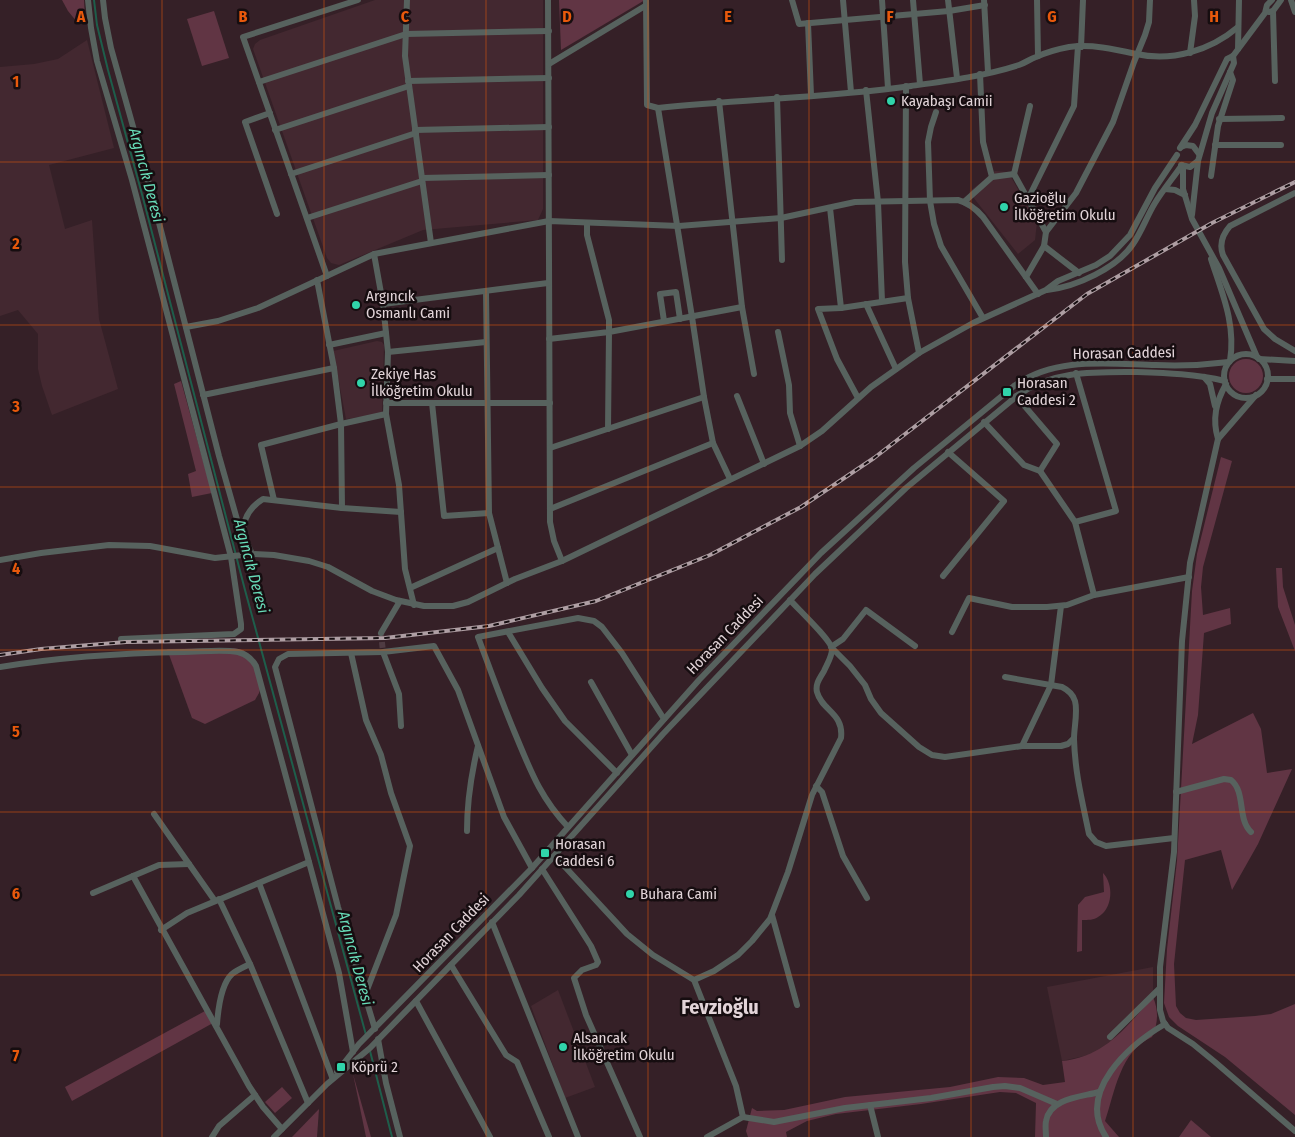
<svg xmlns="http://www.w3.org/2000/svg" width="1295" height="1137" font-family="'Fira Sans Condensed',sans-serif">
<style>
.built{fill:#432830}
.green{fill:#613544}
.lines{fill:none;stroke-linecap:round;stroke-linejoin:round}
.stream{stroke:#1e5e4b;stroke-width:2}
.minor-tunnel{stroke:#4f3b42;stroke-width:6;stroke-dasharray:6 3;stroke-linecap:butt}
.minor{stroke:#57625e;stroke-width:6}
.rail-casing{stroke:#ae9ea3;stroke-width:4}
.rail{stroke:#160d10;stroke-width:2;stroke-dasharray:5.5;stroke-linecap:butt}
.grid{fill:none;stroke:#e8590c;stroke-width:1;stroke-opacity:0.55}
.poi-dot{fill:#30d4aa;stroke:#160d10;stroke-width:2}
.labels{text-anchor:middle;stroke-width:5;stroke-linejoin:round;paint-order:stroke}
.poi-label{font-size:15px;fill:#e2d4d8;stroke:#160d10;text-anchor:start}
.street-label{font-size:15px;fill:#e2d4d8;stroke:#160d10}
.water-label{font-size:16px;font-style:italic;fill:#68dcb8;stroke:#160d10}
.district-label{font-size:20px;font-weight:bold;fill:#e2d4d8;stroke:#160d10}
.grid-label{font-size:16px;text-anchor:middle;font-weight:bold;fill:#e8590c;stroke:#160d10;stroke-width:5;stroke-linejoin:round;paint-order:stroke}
</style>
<rect width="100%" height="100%" fill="#352027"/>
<g class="built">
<polygon points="375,0 543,0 543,209 538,220 423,230 339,265 331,263 327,258 253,49 255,44 260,40"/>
<polygon points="87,40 114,148 49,165 65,229 92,220 99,319 118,389 52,415 42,386 38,369 38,334 18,310 0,316 0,67 34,64 58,59"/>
<polygon points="995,171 1008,172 1037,222 1035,240 1018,254 969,192"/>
<polygon points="377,341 382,342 384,345 382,414 346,419 333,351"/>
<polygon points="1153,967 1153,997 1112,1040 1100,1050 1089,1055 1062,1061 1047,987"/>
<polygon points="558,990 595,1087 565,1098 531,1006"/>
</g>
<g class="green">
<polygon points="62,0 84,0 85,19 77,22 68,11"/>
<polygon points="559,0 645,0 561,50"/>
<polygon points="214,11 229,58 202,66 187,19"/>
<circle cx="1246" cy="376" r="17"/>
<polygon points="181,381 212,493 192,497 188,474 196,471 174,384"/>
<polygon points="1221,457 1232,461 1203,567 1201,587 1203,615 1230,608 1231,624 1204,633 1198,715 1192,744 1253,713 1261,729 1267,773 1292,769 1258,844 1232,890 1221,850 1185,860 1174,964 1176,1006 1180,1013 1186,1018 1196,1020 1255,1016 1271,1014 1295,1004 1295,1115 1225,1057 1178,1026 1169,1017 1164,1003 1167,949 1177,861 1192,591 1197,554"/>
<polygon points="1276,568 1282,568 1283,587 1295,625 1295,651 1278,607"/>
<polygon points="234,648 243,650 250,655 261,686 259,693 255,700 205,724 192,718 167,649"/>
<path d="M1103 873C1114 884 1113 909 1098 917 1094 920 1088 920 1082 920V951L1077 952 1078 905 1085 897 1104 892Z"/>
<path d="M1153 997C1159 1011 1158 1024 1152 1037 1120 1051 1115 1092 1105 1121L1119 1137H1035L1036 1103 1016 1093 1000 1092 921 1104 836 1114 807 1121 786 1132 787 1137H748L746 1131 752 1108 757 1111 784 1110 845 1097 950 1087 998 1077 1024 1078 1043 1085 1065 1082 1062 1061C1105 1057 1126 1027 1153 997Z"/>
<polygon points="205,1011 213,1023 72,1101 65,1087"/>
<polygon points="353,1074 371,1137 366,1137"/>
<polygon points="282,1087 292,1098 275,1113 265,1102"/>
<polygon points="319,1109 317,1137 292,1137"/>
<polygon points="1191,1120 1211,1137 1179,1137"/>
</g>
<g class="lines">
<g class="stream">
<polyline points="94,0 97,25 108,70 143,198 245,590 366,1035"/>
<polyline points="370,1051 392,1137"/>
</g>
<polyline class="minor-tunnel" points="381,633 383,652"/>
<g class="minor">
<polyline points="88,0 91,28 97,61 132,180 231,557 241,624 241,629 234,634 121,639"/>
<polyline points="103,0 105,18 111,48 148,180 219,456 238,523 252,554"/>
<polyline points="407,0 405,56 431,243"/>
<polyline points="548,0 550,522 554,541 562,561"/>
<polyline points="646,0 647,105 658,108"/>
<polyline points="792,0 799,24 949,11 985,5"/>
<polyline points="843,0 851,92"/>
<polyline points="882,0 888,88"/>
<polyline points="913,0 920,84"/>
<polyline points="948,0 957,78"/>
<polyline points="984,0 988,72"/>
<polyline points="1037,0 1038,56"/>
<polyline points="1291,0 1295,12"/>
<polyline points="1273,11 1275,81"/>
<polyline points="1269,12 1273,11 1281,0"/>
<polyline points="808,23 811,95"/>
<polyline points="406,34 549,31"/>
<polyline points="1081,47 1083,0"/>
<polyline points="1238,49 1239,0"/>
<polyline points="1190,53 1195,16 1194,0"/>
<polyline points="549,64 645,6"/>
<polyline points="980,74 983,142 992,177"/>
<polyline points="408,81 549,78"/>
<polyline points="259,82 406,34"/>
<polyline points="906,86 905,262 908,298 919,353"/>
<polyline points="866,90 878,202 882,301"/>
<polyline points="777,97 782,260"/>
<polyline points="719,101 742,307 754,374"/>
<polyline points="936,112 931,127 928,142 930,201 934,224 941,246 983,318"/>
<polyline points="270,113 245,122 277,214"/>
<polyline points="1219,119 1282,118"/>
<polyline points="275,130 409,86"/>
<polyline points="415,130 549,127"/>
<polyline points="1215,145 1281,145"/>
<polyline points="1181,147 1186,145 1193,146 1199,154"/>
<polyline points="1180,148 1195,125 1227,59 1233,56 1265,13 1267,5 1272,0"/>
<polyline points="1181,165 1190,167 1198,161 1212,113 1234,63 1233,56"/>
<polyline points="1183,166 1183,189 1192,219 1219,268 1257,357"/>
<polyline points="291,174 416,133"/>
<polyline points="1014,174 1030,106"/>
<polyline points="1211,176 1218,126 1233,80 1230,72"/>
<polyline points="422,178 549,175"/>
<polyline points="1165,189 1175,190 1185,195"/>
<path d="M1295 193 1230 226C1222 235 1219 244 1223 255L1264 329 1275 339 1295 351"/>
<polyline points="1028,199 1074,106 1078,46"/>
<polyline points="964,202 992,177 1014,174 1046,232"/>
<polyline points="830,208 841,308"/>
<polyline points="1192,215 1198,161"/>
<polyline points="307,218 422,181"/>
<polyline points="1044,246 1079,273"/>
<polyline points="374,254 383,304 388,352 386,414 399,485 405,569 414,605"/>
<path d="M1211 259C1222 293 1236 324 1230 361"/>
<polyline points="327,276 243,37 358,0"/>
<polyline points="1026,277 1044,246 1046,232 1076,193 1113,122 1134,62 1145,35 1149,22 1150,0"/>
<polyline points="317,280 334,368 341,424 342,508"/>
<path d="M1047 290C1076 287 1117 268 1133 244 1142 231 1147 216 1155 203 1163 190 1173 178 1182 165"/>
<polyline points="486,291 489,513 507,583"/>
<polyline points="383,304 548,283"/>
<polyline points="866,304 896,369"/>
<polyline points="664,321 660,294 676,292 680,319"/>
<path d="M186 327 218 321 258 308 374 254 549 221 679 226 781 218 855 202 958 200C969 203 976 209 983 217L1038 294"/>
<polyline points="778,332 789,385 790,413 800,446"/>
<polyline points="549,339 609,332 609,320 587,235 587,223"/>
<polyline points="329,345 386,333"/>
<polyline points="388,352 486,342"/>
<circle cx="1246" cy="376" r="22"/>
<polyline points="1259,359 1295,361"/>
<polyline points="1204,377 1210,384 1215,406"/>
<polyline points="1267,379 1295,379"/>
<polyline points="203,395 334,368"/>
<polyline points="1256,395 1218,439 1190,563 1182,641 1174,852 1160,967 1160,1010 1163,1021 1168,1028 1193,1044 1215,1062 1295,1131"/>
<polyline points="737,396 764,464"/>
<polyline points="1016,396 1057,444 1040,471"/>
<polyline points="858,398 837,359 818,309 841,308 908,298"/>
<polyline points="386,403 550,403"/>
<polyline points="432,403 444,516 489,513"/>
<polyline points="984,422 1024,465 1040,471 1075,522 1094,595"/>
<polyline points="608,429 609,332 742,307"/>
<path d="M1218 439C1212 419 1216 402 1226 384"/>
<polyline points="550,448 704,397"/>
<path d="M730 479 713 443 704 397 692 317 658 108C742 99 828 98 911 86 947 81 985 76 1019 65 1025 63 1030 59 1036 57 1047 52 1058 49 1069 47 1091 44 1114 49 1136 54 1173 62 1211 50 1238 27"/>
<polyline points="274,500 261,445 341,424 386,414"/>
<polyline points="550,509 713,443"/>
<polyline points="1075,522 1116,511 1076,373"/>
<path d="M243 534C243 519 250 507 263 499L342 508 401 512"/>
<polyline points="0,560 41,553 109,545 150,546 215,558 252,554 274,555 309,561 328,567 372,591 396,600 424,606 453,606 468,602 515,579 562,561 800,446 822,431 871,387 919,353 973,323 1046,290 1058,281 1096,265 1110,256 1130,235 1155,188 1177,155"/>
<polyline points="943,576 1004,501 948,452"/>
<polyline points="410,588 498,548"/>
<polyline points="508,632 542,688 565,721 617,773"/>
<polyline points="952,632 969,598 1012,607 1047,607 1067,605 1094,595 1189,577"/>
<polyline points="381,633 400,601"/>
<polyline points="915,646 866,610 843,639 831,647 850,666 865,685 871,699 881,713 919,747 932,755 945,757 1022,746 1061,746 1068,744 1074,738"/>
<polyline points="383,652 399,694 401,726"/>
<polyline points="351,653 366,720 381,755 391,793 410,846 396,915 365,995"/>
<path d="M0 667C61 657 123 653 184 652 201 652 221 649 238 652 246 654 252 659 256 666L339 973 353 1052"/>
<path d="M1005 677 1062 687C1068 690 1073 694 1075 701 1078 712 1074 727 1074 739 1075 773 1082 800 1089 834L1096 842 1106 846 1174 838"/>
<polyline points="591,682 632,755"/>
<polyline points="1022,746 1051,685 1061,606"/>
<polyline points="816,786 822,792 843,856 867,898"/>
<path d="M1176 792 1224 779 1231 780C1246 792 1237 819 1251 832"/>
<polyline points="154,814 215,901"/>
<path d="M568 827C539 796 530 769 514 731 501 700 490 669 478 637L578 618 594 621 602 627 622 653 664 719"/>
<path d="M467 831C467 802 471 775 478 746"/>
<polyline points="555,856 627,934 653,955 694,980 736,1086 743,1117"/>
<polyline points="542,869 591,946 598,962 596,965 582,970 574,978 586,1015 640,1137"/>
<polyline points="133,876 249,1086 263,1107 282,1129"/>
<polyline points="259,883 332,1077"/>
<polyline points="93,893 159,865 189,864"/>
<polyline points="219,899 250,964 308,1103"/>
<polyline points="772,915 797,1005"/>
<polyline points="492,922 578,1137"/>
<polyline points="161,930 187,913 309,862"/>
<polyline points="451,965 506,1055 517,1062 549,1137"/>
<path d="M694 980 714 971 738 955 752 941 770 919 788 872 812 795 841 738C844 713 822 711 817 692 815 684 820 678 824 671 827 664 832 657 832 649 831 640 798 609 790 600"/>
<polyline points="416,1001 490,1137"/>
<path d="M217 1024C218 1011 221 984 232 974 237 970 244 967 250 964"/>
<polyline points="375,1029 338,907 275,667 279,659 288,654 383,652 434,646 458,690 504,817 532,868"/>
<polyline points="1110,1037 1159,989"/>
<polyline points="378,1039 386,1083 400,1137"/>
<path d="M337 1072 359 1044 532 868 699 680 821 553 914 468 1014 386C1055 356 1109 364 1156 365 1180 366 1205 365 1229 362"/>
<polyline points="870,1105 878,1137"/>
<polyline points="212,1137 219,1126 255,1095"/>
<path d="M274 1137 327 1084 370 1048 519 895 663 734 815 574 906 488 1018 395C1054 370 1095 372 1137 372 1167 373 1196 374 1225 381"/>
<polyline points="707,1137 743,1117 774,1122 845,1108 931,1098 993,1087 1005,1086 1020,1088 1057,1104"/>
<path d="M1046 1137C1046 1132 1045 1126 1046 1121 1050 1098 1081 1097 1099 1092"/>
<path d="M1106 1137C1076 1092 1129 1045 1165 1024"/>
</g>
<g class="rail-casing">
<polyline id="rail" points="0,655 41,649 126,642 385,638 489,626 596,601 710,555 801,507 874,458 1087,294 1212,223 1295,182"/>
</g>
<use href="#rail" class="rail"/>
</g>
<path class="grid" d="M162 0V1137M324 0V1137M486 0V1137M648 0V1137M809 0V1137M971 0V1137M1133 0V1137M0 162H1295M0 325H1295M0 487H1295M0 650H1295M0 812H1295M0 975H1295"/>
<g class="poi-dot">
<circle cx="891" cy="101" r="5"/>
<circle cx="1004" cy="207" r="5"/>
<circle cx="356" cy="305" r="5"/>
<circle cx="361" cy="383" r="5"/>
<rect x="1002" y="387" width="10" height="10" rx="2.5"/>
<rect x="540" y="848" width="10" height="10" rx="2.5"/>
<circle cx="630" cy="894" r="5"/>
<circle cx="563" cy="1047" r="5"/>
<rect x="336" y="1062" width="10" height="10" rx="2.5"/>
</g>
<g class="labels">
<g class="poi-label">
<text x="901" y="106">Kayabaşı Camii</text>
<text x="1014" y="203">Gazioğlu<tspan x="1014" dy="17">İlköğretim Okulu</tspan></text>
<text x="366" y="301">Argıncık<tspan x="366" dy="17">Osmanlı Cami</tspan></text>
<text x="371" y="379">Zekiye Has<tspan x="371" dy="17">İlköğretim Okulu</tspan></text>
<text x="1017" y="388">Horasan<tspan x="1017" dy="17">Caddesi 2</tspan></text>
<text x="555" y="849">Horasan<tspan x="555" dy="17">Caddesi 6</tspan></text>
<text x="640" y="899">Buhara Cami</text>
<text x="573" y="1043">Alsancak<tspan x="573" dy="17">İlköğretim Okulu</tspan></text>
<text x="351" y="1072">Köprü 2</text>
</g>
<g class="street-label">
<text transform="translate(1124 353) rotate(-1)" y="5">Horasan Caddesi</text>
<text transform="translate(725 635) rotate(-46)" y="5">Horasan Caddesi</text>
<text transform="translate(451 933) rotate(-46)" y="5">Horasan Caddesi</text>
</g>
<g class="water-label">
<text transform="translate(147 175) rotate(75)" y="6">Argıncık Deresi</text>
<text transform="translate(252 566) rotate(75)" y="6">Argıncık Deresi</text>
<text transform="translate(356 958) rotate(75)" y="6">Argıncık Deresi</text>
</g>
<g class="district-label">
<text x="720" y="1014">Fevzioğlu</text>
</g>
</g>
<g class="grid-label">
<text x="81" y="22">A</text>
<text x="243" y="22">B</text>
<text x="405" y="22">C</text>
<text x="567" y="22">D</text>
<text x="728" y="22">E</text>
<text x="890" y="22">F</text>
<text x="1052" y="22">G</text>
<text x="1214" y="22">H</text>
<text x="16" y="87">1</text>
<text x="16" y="249">2</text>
<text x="16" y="412">3</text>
<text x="16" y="574">4</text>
<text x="16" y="737">5</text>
<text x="16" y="899">6</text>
<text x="16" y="1061">7</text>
</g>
</svg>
